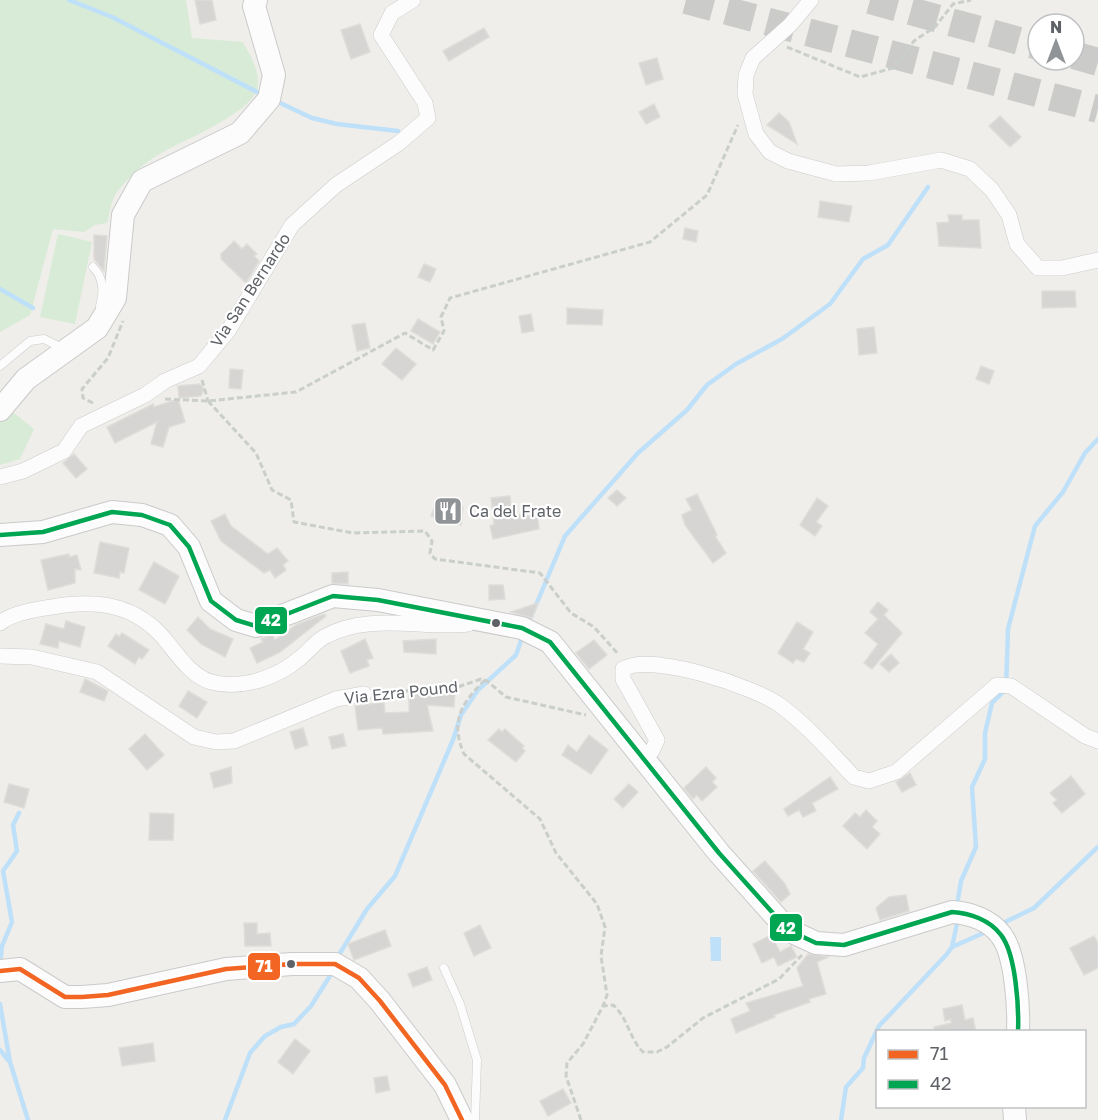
<svg xmlns="http://www.w3.org/2000/svg" width="1098" height="1120" font-family="'Golos Text',sans-serif">
<style>
.green{fill:#d8ebd6}
.water{fill:#bfe0f9}
.lines{fill:none;stroke-linecap:round;stroke-linejoin:round}
.stream{stroke:#bfe0f9;stroke-width:4.5}
.building{fill:#d6d5d3;stroke:#deddd9;stroke-width:1.5}
.highway-tunnel{stroke:#cbcbca;stroke-width:28;stroke-dasharray:28 14;stroke-linecap:butt}
.lane-casing{stroke:#cbcccc;stroke-width:9}
.street-casing{stroke:#cbcccc;stroke-width:16}
.secondary-casing{stroke:#cacacb;stroke-width:24}
.path{stroke:#cacfcc;stroke-width:3;stroke-dasharray:6 3;stroke-linecap:butt}
.lane{stroke:#fdfcfc;stroke-width:8}
.street{stroke:#fdfcfc;stroke-width:15}
.secondary{stroke:#fdfcfc;stroke-width:22}
.bus-1-casing{stroke:#fff;stroke-width:9}
.bus-2-casing{stroke:#fff;stroke-width:9}
.bus-1{stroke:#f26522;stroke-width:4.5}
.bus-2{stroke:#00a651;stroke-width:4.5}
.bus-dot{fill:#5f6368;stroke:#fff;stroke-width:2}
.labels{text-anchor:middle;stroke-width:4.5;stroke-linejoin:round;paint-order:stroke}
.street-label{font-size:16px;fill:#5f6368;stroke:#fff}
.poi-label{font-size:16px;fill:#5f6368;stroke:#fff;text-anchor:start}
.line-badge{stroke:#fff;stroke-width:2}
.badge-label{font-size:16px;text-anchor:middle;font-weight:bold;fill:#fff}
</style>
<rect width="100%" height="100%" fill="#efeeea"/>
<g class="green">
<path d="M0 0H186L192 38 243 42C250 55 259 69 258 85 256 113 180 141 158 155 144 163 127 179 117 192 111 200 110 213 107 223L95 225 84 232 53 229 30 315 0 332Z"/>
<polygon points="58,234 92,242 75,324 40,317"/>
<polygon points="4,405 34,429 20,459 0,465 0,410"/>
</g>
<polygon class="water" points="710,937 721,937 721,961 711,961"/>
<g class="lines">
<g class="stream">
<polyline points="69,0 112,17 263,95"/>
<polyline points="276,101 312,118 337,124 398,131"/>
<polyline points="0,289 33,308"/>
<polyline points="528,624 565,536 638,453 687,410 707,385 736,364 782,339 830,304 863,259 888,245 928,187"/>
<polyline points="957,905 961,881 976,847 972,787 985,759 985,733 992,703 1006,689 1008,629 1035,526 1063,492 1085,453 1098,439"/>
<polyline points="1001,924 1034,908 1098,847"/>
<polyline points="952,947 988,931"/>
<polyline points="337,958 367,909 395,876 453,740 461,715 478,690 516,655 523,635"/>
<polyline points="0,965 2,946 12,922 3,871 17,851 13,825 19,813"/>
<polyline points="0,1004 10,1062 28,1120"/>
<polyline points="0,1050 8,1060"/>
<polyline points="225,1120 250,1053 265,1036 281,1027 294,1024 311,1006 333,971"/>
<polyline points="841,1120 846,1087 863,1068 864,1058 879,1026 947,954 952,947 958,919"/>
</g>
</g>
<g class="building">
<polygon points="195,0 212,0 216,20 200,24"/>
<polygon points="360,24 370,52 351,59 341,30"/>
<polygon points="484,28 489,37 449,61 443,51"/>
<polygon points="657,58 663,79 646,85 639,63"/>
<polygon points="654,104 660,117 646,124 639,112"/>
<polygon points="779,113 789,122 797,144 767,125"/>
<polygon points="1000,116 1021,137 1010,147 989,126"/>
<polygon points="820,201 852,206 849,222 818,217"/>
<polygon points="948,215 962,215 962,220 979,220 981,248 939,246 937,223 949,222"/>
<polygon points="685,228 698,231 696,242 683,239"/>
<polygon points="94,235 107,236 104,271 94,259"/>
<polygon points="234,241 242,249 247,244 257,254 254,256 259,261 246,283 221,259 221,254"/>
<polygon points="424,264 436,269 430,282 418,277"/>
<polygon points="1042,291 1075,291 1076,307 1042,308"/>
<polygon points="567,308 603,310 602,325 567,324"/>
<polygon points="531,314 534,331 522,333 519,316"/>
<polygon points="418,319 440,332 433,344 411,331"/>
<polygon points="365,323 370,348 357,351 352,325"/>
<polygon points="874,327 877,353 859,355 857,329"/>
<polygon points="396,348 416,364 402,380 382,364"/>
<polygon points="981,366 994,371 989,384 976,379"/>
<polygon points="230,369 243,370 241,389 229,388"/>
<polygon points="200,384 204,389 201,396 179,398 178,386"/>
<polygon points="178,399 185,422 169,427 163,447 151,444 157,422 115,443 107,427 153,404 154,407"/>
<polygon points="74,454 87,469 76,478 63,463"/>
<polygon points="617,490 626,498 617,506 608,498"/>
<polygon points="697,494 717,535 715,536 726,553 713,563 685,525 682,515 692,510 686,499"/>
<polygon points="510,496 512,516 527,513 527,516 537,514 539,529 493,539 490,526 494,524 491,498"/>
<polygon points="817,498 828,506 816,522 822,526 815,536 800,525"/>
<polygon points="437,500 463,507 461,525 431,516"/>
<polygon points="225,514 231,526 268,554 277,548 288,561 283,565 286,570 275,578 270,570 264,573 221,541 211,521"/>
<polygon points="100,542 129,548 124,573 120,572 119,578 94,573"/>
<polygon points="69,554 69,557 77,555 81,570 75,569 75,583 48,590 41,560"/>
<polygon points="154,562 179,576 165,604 139,590"/>
<polygon points="348,572 348,584 332,583 332,573"/>
<polygon points="489,585 503,585 505,599 489,600"/>
<polygon points="878,602 888,610 884,615 902,633 872,669 864,663 878,644 865,633 878,619 870,612"/>
<polygon points="538,603 532,618 511,612"/>
<polygon points="324,614 326,616 280,652 257,663 250,648 263,642 261,639 272,634 275,640 296,625"/>
<polygon points="198,617 210,629 233,639 225,657 201,644 187,630"/>
<polygon points="66,621 85,627 80,647 59,641 58,648 40,644 46,624 64,629"/>
<polygon points="797,622 813,632 803,649 810,653 804,662 796,659 793,663 778,653"/>
<polygon points="122,633 149,650 142,659 139,657 135,664 108,646 116,634 119,637"/>
<polygon points="365,639 373,658 367,660 369,666 350,673 341,651"/>
<polygon points="436,639 436,654 404,652 403,641"/>
<polygon points="594,640 607,655 589,669 576,653"/>
<polygon points="891,654 899,663 889,672 880,664"/>
<polygon points="85,679 108,691 104,701 80,692"/>
<polygon points="188,691 207,702 197,718 179,706"/>
<polygon points="430,691 455,693 454,707 427,705 433,731 383,734 382,728 358,730 355,706 384,702 385,713 409,712 409,693"/>
<polygon points="303,728 308,745 295,749 290,732"/>
<polygon points="499,729 502,732 505,729 524,746 522,748 525,751 516,762 488,740"/>
<polygon points="145,734 164,755 147,770 129,749"/>
<polygon points="343,734 346,746 332,749 329,737"/>
<polygon points="589,735 608,750 591,774 562,755 568,745 577,752"/>
<polygon points="231,767 232,783 214,788 210,773"/>
<polygon points="706,767 716,778 712,782 717,787 702,801 697,795 693,799 684,788"/>
<polygon points="910,773 916,785 902,792 896,782"/>
<polygon points="1071,776 1085,794 1062,813 1053,803 1057,800 1050,793"/>
<polygon points="830,777 838,789 812,803 816,811 803,817 799,810 788,816 784,809"/>
<polygon points="9,784 29,789 24,808 4,802"/>
<polygon points="629,784 638,792 623,808 614,799"/>
<polygon points="866,810 877,821 872,827 880,834 867,849 843,826 855,813 860,817"/>
<polygon points="150,813 174,814 173,840 149,840"/>
<polygon points="765,861 785,884 790,894 781,902 753,871"/>
<polygon points="906,895 909,911 880,920 876,908 889,897"/>
<polygon points="244,923 257,923 257,934 270,933 271,946 245,946"/>
<polygon points="480,925 491,948 474,956 464,933"/>
<polygon points="385,930 391,946 354,960 348,944"/>
<polygon points="771,935 780,952 791,946 797,957 778,966 774,957 762,963 753,944"/>
<polygon points="1094,936 1098,943 1098,968 1084,975 1070,948"/>
<polygon points="808,954 828,957 817,962 826,994 809,999 810,1002 774,1015 775,1017 736,1033 731,1019 750,1011 746,1003 803,986 797,968"/>
<polygon points="427,967 432,980 413,987 408,974"/>
<polygon points="962,1005 965,1020 973,1018 976,1032 935,1032 934,1027 951,1023 951,1019 945,1021 943,1009"/>
<polygon points="295,1039 310,1051 293,1074 278,1062"/>
<polygon points="153,1043 155,1061 122,1066 119,1048"/>
<polygon points="387,1076 390,1090 376,1093 374,1078"/>
<polygon points="563,1089 571,1103 548,1116 540,1101"/>
</g>
<g class="lines">
<g class="highway-tunnel">
<polyline points="686,0 1098,109"/>
<polyline points="870,0 1038,46"/>
<polyline points="1074,55 1098,62"/>
</g>
<g class="lane-casing">
<g id="lane">
<path d="M93 267C104 278 104 292 100 306"/>
<polyline points="0,366 30,341 44,339 62,348"/>
<polyline points="444,968 460,1004 477,1060 475,1120"/>
</g>
</g>
<g class="street-casing">
<g id="street">
<polyline points="811,0 790,25 753,58 746,75 745,94 756,134 770,152 788,161 836,174 869,173 941,160 970,169 992,190 1009,215 1017,244 1038,268 1062,268 1098,260"/>
<polyline points="0,477 23,471 64,451 81,426 145,395 165,381 199,366 228,331 292,225 336,185 399,143 428,118 425,103 381,35 392,13 413,0"/>
<path d="M0 623C12 613 37 609 52 607 97 599 137 604 167 642 178 656 193 677 211 682 241 690 277 678 300 658 308 652 315 642 324 637 368 612 422 629 468 624"/>
<polyline points="0,656 32,657 97,672 194,737 216,742 234,741 336,699 364,694"/>
<path d="M643 757 652 751 657 740 623 679V669C651 652 756 687 781 706 808 726 831 753 854 777L869 781 896 772 997 685 1011 686 1085 736 1098 741"/>
</g>
</g>
<g class="secondary-casing">
<g id="secondary">
<polyline points="0,410 26,379 97,328 115,298 123,215 142,181 240,133 269,99 274,75 254,6 256,0"/>
<path d="M0 535 43 532 112 512 142 515 170 525 189 547 211 601 236 620 256 626 333 596 378 600 522 628 550 642 719 853 788 930 816 943 844 945 952 912C970 913 990 920 1001 935 1016 954 1019 1008 1018 1032"/>
<polyline points="0,971 20,969 65,997 82,997 108,995 226,969 292,964 335,964 359,978 380,1001 445,1085 462,1120"/>
<polyline points="1014,1106 1015,1120"/>
</g>
</g>
<g class="path">
<polyline points="787,47 860,77 893,68 914,41 935,27 953,4 971,0"/>
<polyline points="202,380 208,401"/>
<polyline points="165,399 208,401 296,392 405,333 433,350 444,331 441,317 450,298 650,242 707,195 738,125"/>
<polyline points="208,401 256,453 272,490 291,500 294,522 353,533 425,531 432,541 430,553 435,559 540,573 571,613 594,627 619,655"/>
<polyline points="93,403 83,398 82,389 108,358 123,321"/>
<path d="M485 680C461 703 450 722 464 754L540 819 556 853 597 904 605 927 601 956 607 995 603 1006"/>
<polyline points="378,692 452,689 481,679 487,681 506,697 586,715"/>
<path d="M581 1120 566 1076 567 1063 583 1044 603 1006 613 1005C628 1018 629 1038 643 1052H657L667 1047 703 1018 779 979 802 955"/>
</g>
<use href="#lane" class="lane"/>
<use href="#street" class="street"/>
<use href="#secondary" class="secondary"/>
<g class="bus-1-casing">
<polyline id="bus-1" points="0,971 20,969 65,997 82,997 108,995 226,969 292,964 335,964 359,978 380,1001 445,1085 462,1120"/>
</g>
<g class="bus-2-casing">
<path id="bus-2" d="M0 535 43 532 112 512 142 515 170 525 189 547 211 601 236 620 256 626 333 596 378 600 522 628 550 642 719 853 788 930 816 943 844 945 952 912C970 913 990 920 1001 935 1016 954 1019 1008 1018 1032"/>
</g>
<use href="#bus-1" class="bus-1"/>
<use href="#bus-2" class="bus-2"/>
</g>
<defs>
<g id="restaurant-square" transform="scale(1.5)"><rect x="-9" y="-9" width="18" height="18" rx="4" fill="#919496" stroke="#fff"/><path d="M-5-6h1v4h1v-4h1v4h1v-4h1v5L-1.5 .5V6h-2V.5L-5-1ZM5-6V6H3V1.5H1.5Q1.5-4 5-6Z" fill="#fff"/></g>
</defs>
<g fill-rule="evenodd">
<use href="#restaurant-square" x="448" y="511"/>
</g>
<g class="bus-dot">
<circle cx="496" cy="623" r="5"/>
<circle cx="291" cy="964" r="5"/>
</g>
<g class="labels">
<g class="street-label">
<text transform="translate(250 290) rotate(-57)" y="6">Via San Bernardo</text>
<text transform="translate(401 692) rotate(-6)" y="6">Via Ezra Pound</text>
</g>
<g class="poi-label">
<text x="469" y="517">Ca del Frate</text>
</g>
</g>
<g class="line-badge">
<rect x="254" y="606" width="34" height="29" rx="6" fill="#00a651"/>
<rect x="769" y="913" width="34" height="29" rx="6" fill="#00a651"/>
<rect x="247" y="952" width="34" height="29" rx="6" fill="#f26522"/>
</g>
<g class="badge-label">
<text x="271" y="626">42</text>
<text x="786" y="934">42</text>
<text x="264" y="972">71</text>
</g>
<rect x="876" y="1030" width="210" height="78" fill="#ffffff" stroke="#bfc1c3" stroke-width="1.5"/>
<rect x="888" y="1050" width="30" height="9" fill="#f26522" stroke="#bfc1c3" stroke-width="1.5"/>
<text x="930" y="1060" font-size="18" fill="#5f6368">71</text>
<rect x="888" y="1080" width="30" height="9" fill="#00a651" stroke="#bfc1c3" stroke-width="1.5"/>
<text x="930" y="1090" font-size="18" fill="#5f6368">42</text>
<g transform="translate(1056 42)"><circle r="28" fill="#ffffff" stroke="#bfc1c3" stroke-width="1.5"/>
<path d="M0-4.5L10 22L0 15L-10 22Z" fill="#919496"/>
<text y="-9" font-size="16" font-weight="bold" text-anchor="middle" fill="#5f6368">N</text>
</g>
</svg>
